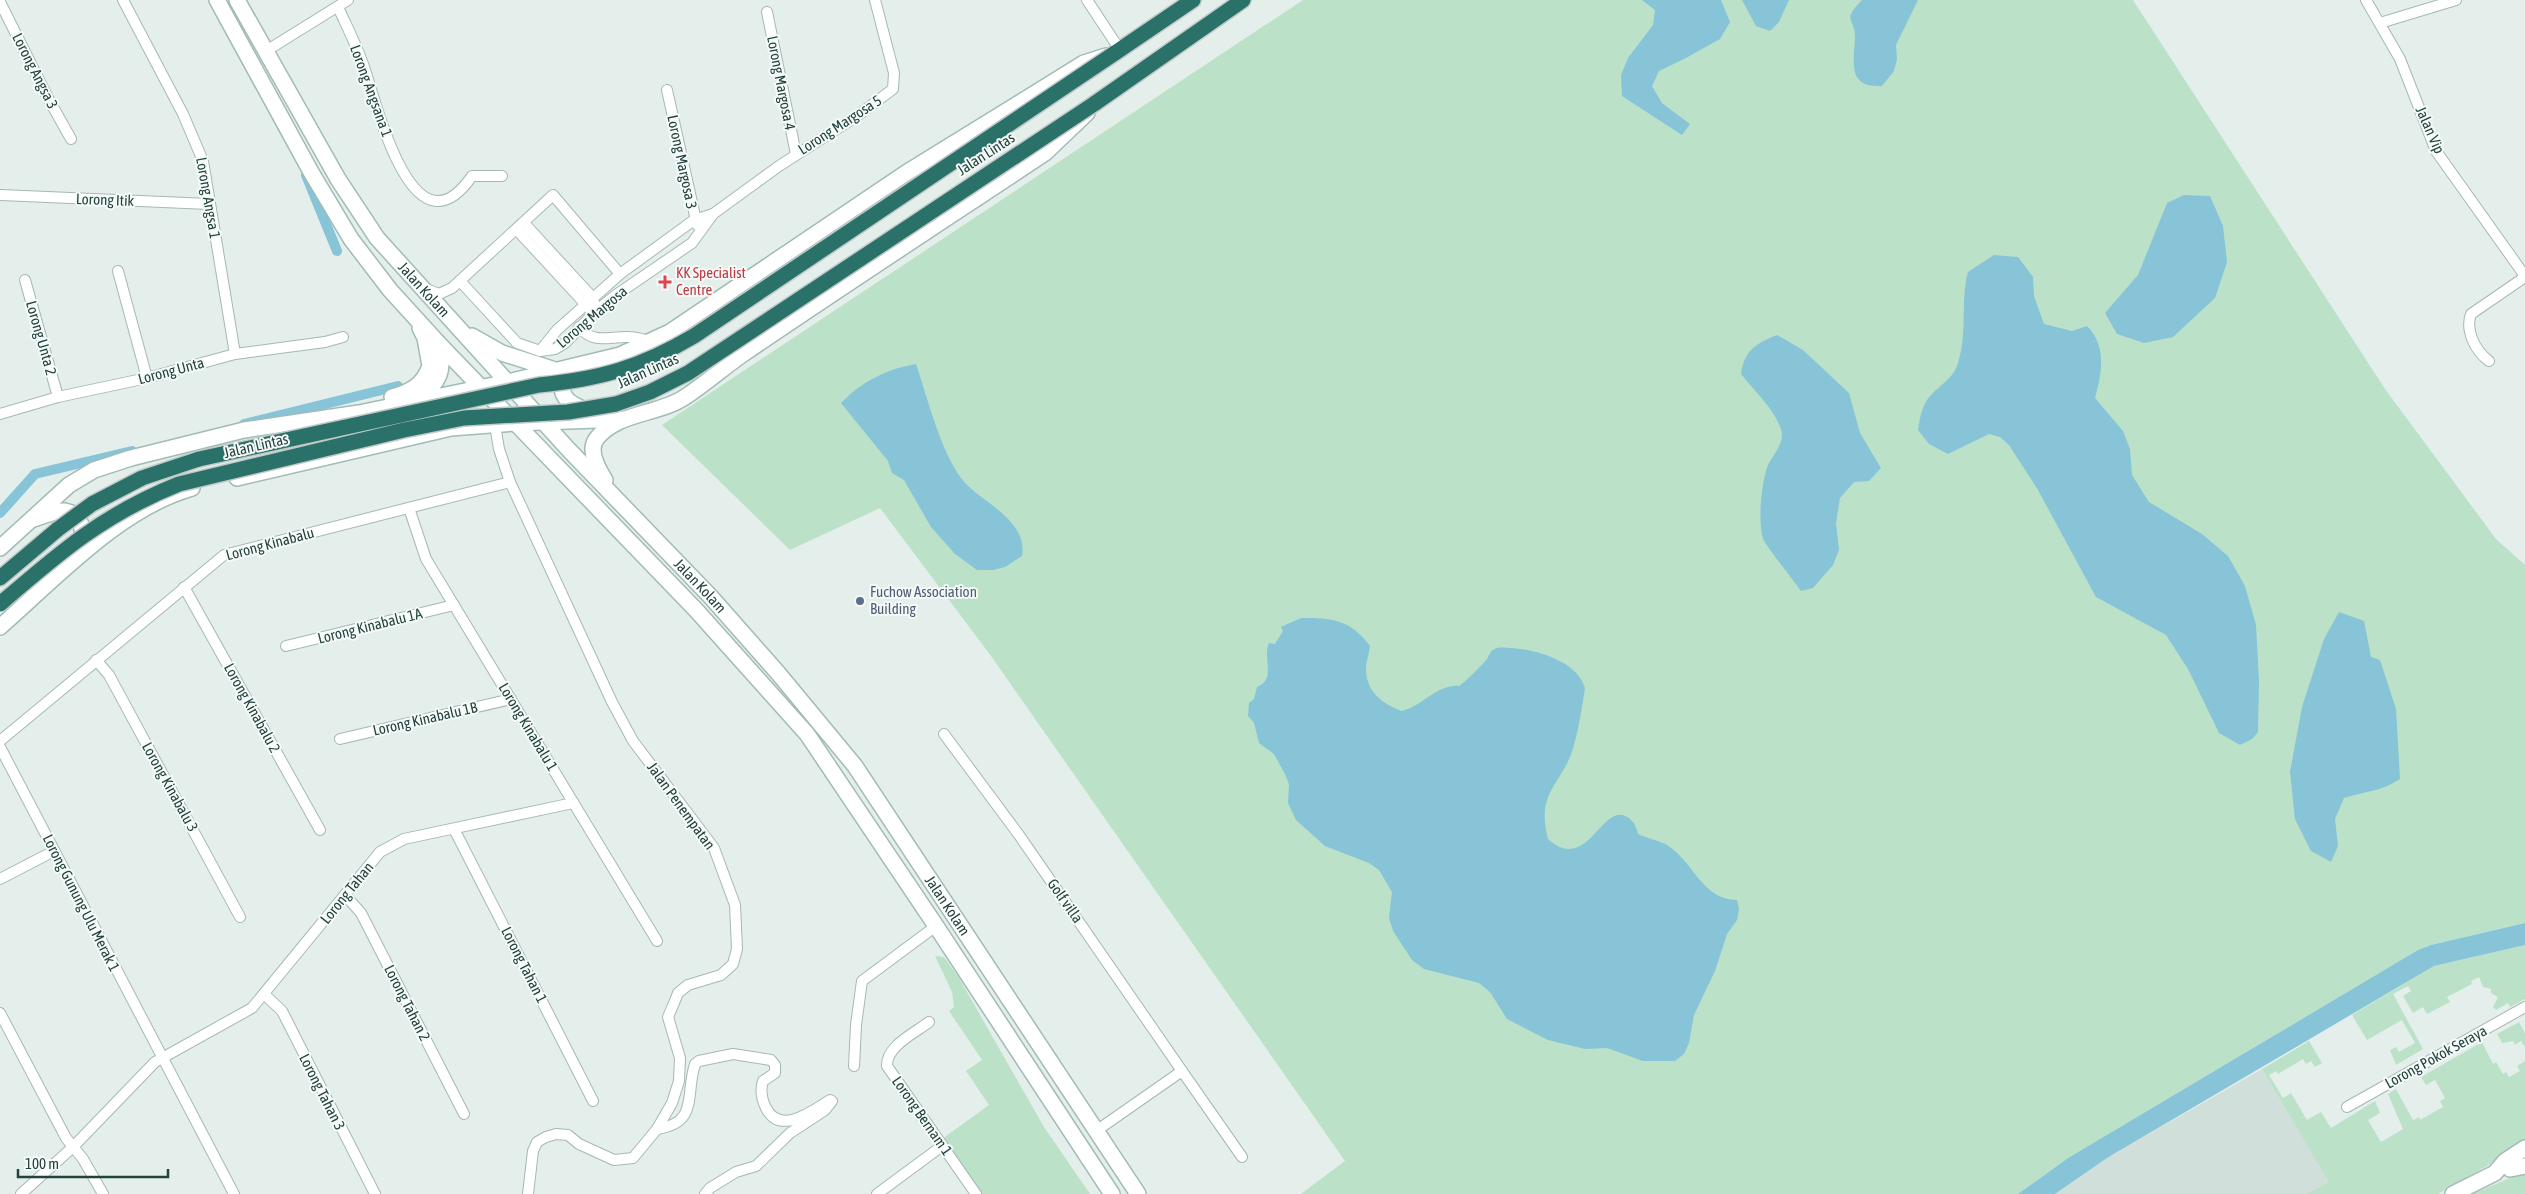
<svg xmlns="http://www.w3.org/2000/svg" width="2525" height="1194" font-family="'Asap Condensed',sans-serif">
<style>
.built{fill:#d1dfda}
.green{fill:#bbe1c9}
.water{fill:#87c4d8}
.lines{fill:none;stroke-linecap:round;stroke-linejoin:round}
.canal{stroke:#87c4d8;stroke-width:10}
.street-casing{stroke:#a6b8b3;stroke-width:12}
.secondary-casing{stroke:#a1bbb5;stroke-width:18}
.highway-casing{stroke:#c1cac9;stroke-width:18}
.street{stroke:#fff;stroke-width:10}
.secondary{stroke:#fff;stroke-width:15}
.highway{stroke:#2a716a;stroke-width:15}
.highway-bridge-casing{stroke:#c1cac9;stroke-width:18;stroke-linecap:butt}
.highway-bridge{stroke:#2a716a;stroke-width:15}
.health-dot{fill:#e0444e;stroke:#f5faf8;stroke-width:2}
.service-dot{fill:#5c6f8a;stroke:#f5faf8;stroke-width:2}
.labels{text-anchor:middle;stroke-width:4;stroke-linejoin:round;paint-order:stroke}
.street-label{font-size:15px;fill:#21423d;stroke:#f5faf8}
.health-label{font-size:15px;fill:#be3a42;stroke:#f5faf8;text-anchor:start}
.service-label{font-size:15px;fill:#4e5e75;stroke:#f5faf8;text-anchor:start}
</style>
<rect width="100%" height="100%" fill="#e4efeb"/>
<polygon class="built" points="2262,1069 2330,1182 2306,1194 2055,1194 2107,1158"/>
<g class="green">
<polygon points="1303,0 2133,0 2385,389 2496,539 2525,565 2525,923 2431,945 2418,950 2068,1158 2018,1194 1301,1194 1345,1161 991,656 880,508 790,550 662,425"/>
<polygon points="2525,945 2525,999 2510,1007 2508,1003 2496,1010 2493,1007 2498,997 2491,993 2491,989 2483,987 2479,977 2471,981 2472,984 2447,997 2450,1002 2427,1014 2423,1007 2413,1013 2403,996 2411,991 2408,986 2393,994 2423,1049 2396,1065 2390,1050 2396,1047 2399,1052 2415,1043 2402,1020 2367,1040 2352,1015 2434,966"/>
<polygon points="935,956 944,957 959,978 1044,1127 1090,1194 981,1194 942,1139 989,1105 966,1071 982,1060 949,1011 954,1007 952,992"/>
<polygon points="2519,1022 2525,1033 2525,1047 2521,1041 2515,1045 2513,1041 2502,1043 2497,1034"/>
<polygon points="2309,1041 2322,1063 2315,1067 2311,1061 2306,1064 2303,1059 2278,1074 2276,1071 2269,1075 2283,1098 2291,1093 2307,1120 2321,1112 2331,1128 2375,1101 2380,1113 2368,1120 2381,1142 2403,1129 2388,1094 2396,1089 2413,1120 2419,1117 2420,1120 2443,1107 2440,1101 2445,1098 2435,1080 2426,1085 2421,1077 2482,1042 2493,1064 2496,1062 2503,1074 2506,1072 2509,1077 2520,1071 2517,1066 2525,1061 2525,1144 2438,1194 2306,1194 2329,1182 2262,1069"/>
<polygon points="2525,1172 2525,1194 2472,1194 2522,1173"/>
</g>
<g class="water">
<polygon points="1642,0 1721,0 1730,22 1720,39 1686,58 1659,71 1652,86 1662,103 1690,124 1682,135 1622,96 1621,75 1628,58 1653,25 1655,10"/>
<polygon points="1742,0 1789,0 1779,22 1770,31 1756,26"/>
<path d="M1862 0H1918L1896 45 1897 59 1894 71 1882 86C1847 88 1854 63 1855 37 1855 17 1841 22 1862 0Z"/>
<polygon points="2184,195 2210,196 2223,226 2227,262 2215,298 2173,337 2144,343 2117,334 2105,313 2138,275 2167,203"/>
<path d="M1994 255 2018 257 2033 277 2034 296 2044 324 2072 331 2087 326C2107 346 2102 373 2095 398L2123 431 2130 449 2132 475 2149 502 2202 534 2228 556 2245 586 2256 625 2259 681 2258 732 2252 739 2240 745 2219 733 2188 669 2166 635 2096 597 2038 490 2009 445 2000 437 1989 434 1948 454 1929 444 1918 430C1920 418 1922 404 1931 395 1941 384 1954 378 1958 363 1968 331 1960 302 1968 272Z"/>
<path d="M1777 335 1803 350 1849 393 1860 433 1881 468 1869 481 1854 482 1840 498 1836 523 1839 550 1833 565 1813 588 1801 591C1794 581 1766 546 1763 539 1758 520 1761 489 1766 471 1769 457 1786 445 1781 429 1773 407 1755 392 1741 374 1744 350 1757 343 1777 335Z"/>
<path d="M916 364C928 399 943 462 968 486 987 504 1028 523 1022 556L1005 567 993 570H977L955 554 931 527 904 480 892 473 888 461 841 403C862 381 887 369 916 364Z"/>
<path d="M2339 612 2364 621 2371 657 2380 660 2396 709 2400 779C2380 792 2366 791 2344 798L2335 819 2338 846 2331 862 2311 851 2295 819 2290 772 2302 707 2324 639Z"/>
<path d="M1301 618C1332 618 1350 619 1370 646 1369 654 1366 662 1366 669 1366 692 1383 704 1402 711 1423 706 1437 684 1459 686 1470 678 1478 669 1487 659 1489 656 1490 651 1493 650 1498 646 1506 648 1512 648 1537 650 1577 661 1585 688 1582 707 1579 727 1574 745 1564 784 1535 790 1548 839 1587 874 1601 805 1625 816 1633 819 1636 826 1638 834 1646 838 1660 841 1667 845 1694 862 1702 900 1737 900L1739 909 1737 920 1727 934 1715 971 1694 1015 1689 1043 1684 1054 1675 1061H1643L1607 1048 1585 1049 1548 1040 1507 1019 1490 992 1479 983 1424 969 1412 960 1393 931 1389 918 1392 892 1379 870 1369 863 1325 846 1296 820 1288 803 1289 784 1285 774 1274 754 1259 743 1254 723 1248 716 1249 703 1254 699 1257 687C1277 679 1262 658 1269 643L1275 644 1283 631 1281 627Z"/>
<polygon points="2525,923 2525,945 2434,966 2107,1158 2055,1194 2018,1194 2068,1158 2418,950 2431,945"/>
</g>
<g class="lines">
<g class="canal">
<polyline points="306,175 337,251"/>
<polyline points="244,424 398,386"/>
<polyline points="0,513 35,474 132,451"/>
</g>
<g class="street-casing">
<g id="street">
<polyline points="123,0 183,114 203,161 235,354"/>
<polyline points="1087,0 1120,50"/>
<polyline points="2366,0 2400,59 2436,151 2525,276"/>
<polyline points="0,2 48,98 71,139"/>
<path d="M338 7C347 27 358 48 365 70 378 109 414 260 472 176H502"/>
<polyline points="767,12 796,154"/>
<polyline points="2380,23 2456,0"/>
<polyline points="266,51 348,0"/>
<polyline points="667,90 697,225"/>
<polyline points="1,195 209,204"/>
<polyline points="524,223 593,298 594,303"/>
<polyline points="517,230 589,308"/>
<polyline points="118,271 147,378"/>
<polyline points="25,280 58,397"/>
<polyline points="460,281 517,343 540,351 555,349 565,343 596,311 616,295 692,243 713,214"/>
<polyline points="426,289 439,294 452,288 553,195 620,274"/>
<path d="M579 327C594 345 609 336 629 337 635 337 642 339 649 341"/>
<polyline points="540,351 557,330 620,274 694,220 713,214 779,166 857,116 893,89 894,73 875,0"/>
<path d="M2489 361C2475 351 2465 330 2471 314L2525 277"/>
<polyline points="0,414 58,397 147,378 235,354 325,342 343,337"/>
<polyline points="495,425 499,449 510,482 612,702 633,741 714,848 735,905 737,949 733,964 721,975 688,985 678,993 674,1003 668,1017 680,1058 679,1081 672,1103 657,1129 633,1158 614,1160 579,1144 568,1135 556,1134 546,1137 537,1142 533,1151 528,1194"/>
<polyline points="409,508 426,559 657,941"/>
<polyline points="184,587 320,830"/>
<polyline points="286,646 454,605"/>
<polyline points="96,660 109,675 240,917"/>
<polyline points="944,734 1019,835 1182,1071 1096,1131"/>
<polyline points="340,739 511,699"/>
<polyline points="0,741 224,555 510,482"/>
<polyline points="0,747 234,1194"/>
<polyline points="454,829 593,1101"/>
<polyline points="0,879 54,851"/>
<polyline points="345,895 361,913 464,1114"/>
<polyline points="264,994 282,1011 375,1194"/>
<polyline points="0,1013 66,1138 83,1159 103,1194"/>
<path d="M929 1022C915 1033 886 1046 887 1066L976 1194"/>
<polyline points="854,1066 856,1025 862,981 936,926"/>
<polyline points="1182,1071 1242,1157"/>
<polyline points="2347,1107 2525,1007"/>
<path d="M657 1129C699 1123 685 1095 695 1064L699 1061 733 1054 771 1060 775 1065V1073L763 1081C760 1090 762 1100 766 1108 780 1136 812 1111 830 1100L832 1101 825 1110 790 1133 756 1166 736 1172 710 1188 705 1194"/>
<polyline points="21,1194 73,1147 155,1062 252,1008 380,852 404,839 573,803"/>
<polyline points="877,1194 942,1146"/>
</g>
</g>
<g class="secondary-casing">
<g id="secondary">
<polyline points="217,0 311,172 351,239 390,290 441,346 696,610 807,734 936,926 1112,1194"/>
<path id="s1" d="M237 0 338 179 377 238 568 449 710 596 778 673 855 766 1138 1194"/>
<polyline points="472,336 502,353 552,369"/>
<path d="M571 373 562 383C560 401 576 406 590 412"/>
<path d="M392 397C411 392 423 385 430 366L425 338 420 328"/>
<path d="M421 398C441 378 442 375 441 346"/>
<polyline points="237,478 451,428 515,423 624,419"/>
<path d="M605 480C598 469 587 450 597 438 618 412 658 415 685 397 705 384 723 368 743 354 843 286 944 220 1045 153L1087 113"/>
<path d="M33 519C42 517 55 510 64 511 82 514 86 532 79 546"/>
<polyline points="0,548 69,485 94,470 131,458 244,430 359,413 508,382 620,355 670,332 906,173 1084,63 1106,56"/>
<path d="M0 627C55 579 120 508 192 488"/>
<polyline points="2510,1169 2525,1166"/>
<polyline points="2453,1194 2495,1173 2505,1161 2525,1148"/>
</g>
</g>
<g class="highway-casing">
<g id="highway">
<polyline points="1115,53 1193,0"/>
<polyline points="1094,104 1243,0"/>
<polyline points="92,504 142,478 199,459"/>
<polyline points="0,578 58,529"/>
</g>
</g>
<use href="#street" class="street"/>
<use href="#secondary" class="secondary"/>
<use href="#highway" class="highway"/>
<g class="highway-bridge-casing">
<g id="highway-bridge">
<path d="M199 459 539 385C600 379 640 368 694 336L1115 53"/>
<polyline points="58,529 92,504"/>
<path d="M0 604C60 552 104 514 179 484L404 430 464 418 568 412 616 404 650 392 688 373 1094 104"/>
</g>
</g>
<use href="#highway-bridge" class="highway-bridge"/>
</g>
<path class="health-dot" d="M662.5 274.5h5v5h5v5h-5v5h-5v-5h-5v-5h5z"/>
<circle class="service-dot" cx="860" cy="601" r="5"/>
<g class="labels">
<g class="street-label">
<text transform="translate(35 71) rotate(63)" y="5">Lorong Angsa 3</text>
<text transform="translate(781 83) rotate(79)" y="5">Lorong Margosa 4</text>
<text transform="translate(371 91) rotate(70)" y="5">Lorong Angsana 1</text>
<text transform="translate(840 125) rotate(-33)" y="5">Lorong Margosa 5</text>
<text transform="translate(2430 130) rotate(66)" y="5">Jalan Vip</text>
<text transform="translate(986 154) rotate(-33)" y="5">Jalan Lintas</text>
<text transform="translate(682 162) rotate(78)" y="5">Lorong Margosa 3</text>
<text transform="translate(208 198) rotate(80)" y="5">Lorong Angsa 1</text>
<text transform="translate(105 200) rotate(2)" y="5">Lorong Itik</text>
<text dy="5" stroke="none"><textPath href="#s1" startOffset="346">Jalan Kolam</textPath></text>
<text transform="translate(592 317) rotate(-40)" y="5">Lorong Margosa</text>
<text transform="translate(41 338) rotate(74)" y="5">Lorong Unta 2</text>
<text transform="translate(171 371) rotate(-15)" y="5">Lorong Unta</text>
<text transform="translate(648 371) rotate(-24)" y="5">Jalan Lintas</text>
<text transform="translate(256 446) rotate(-13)" y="5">Jalan Lintas</text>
<text transform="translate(270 544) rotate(-15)" y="5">Lorong Kinabalu</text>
<text dy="5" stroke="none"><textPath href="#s1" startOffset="751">Jalan Kolam</textPath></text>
<text transform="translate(370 626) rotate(-14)" y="5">Lorong Kinabalu 1A</text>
<text transform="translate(252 708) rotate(61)" y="5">Lorong Kinabalu 2</text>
<text transform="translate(425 719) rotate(-13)" y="5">Lorong Kinabalu 1B</text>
<text transform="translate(528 727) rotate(59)" y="5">Lorong Kinabalu 1</text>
<text transform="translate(170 787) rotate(61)" y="5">Lorong Kinabalu 3</text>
<text transform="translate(681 806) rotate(54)" y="5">Jalan Penempatan</text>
<text transform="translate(347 893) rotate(-51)" y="5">Lorong Tahan</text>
<text transform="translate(1065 901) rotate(55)" y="5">Golf villa</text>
<text transform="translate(81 903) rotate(63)" y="5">Lorong Gunung Ulu Merak 1</text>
<text dy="5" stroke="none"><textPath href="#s1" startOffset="1156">Jalan Kolam</textPath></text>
<text transform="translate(524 965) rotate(63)" y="5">Lorong Tahan 1</text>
<text transform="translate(407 1003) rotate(63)" y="5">Lorong Tahan 2</text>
<text transform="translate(2436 1057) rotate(-29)" y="5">Lorong Pokok Seraya</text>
<text transform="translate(322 1092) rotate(63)" y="5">Lorong Tahan 3</text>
<text transform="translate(922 1116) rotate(55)" y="5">Lorong Bernam 1</text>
</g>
<g class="health-label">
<text x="676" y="278">KK Specialist<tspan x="676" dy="17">Centre</tspan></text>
</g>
<g class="service-label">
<text x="870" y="597">Fuchow Association<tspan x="870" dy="17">Building</tspan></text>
</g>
</g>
<path d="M18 1169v8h150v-8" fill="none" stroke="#21423d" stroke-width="2.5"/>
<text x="25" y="1169" font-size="15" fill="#21423d" stroke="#f5faf8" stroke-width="4" paint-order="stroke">100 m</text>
</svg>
